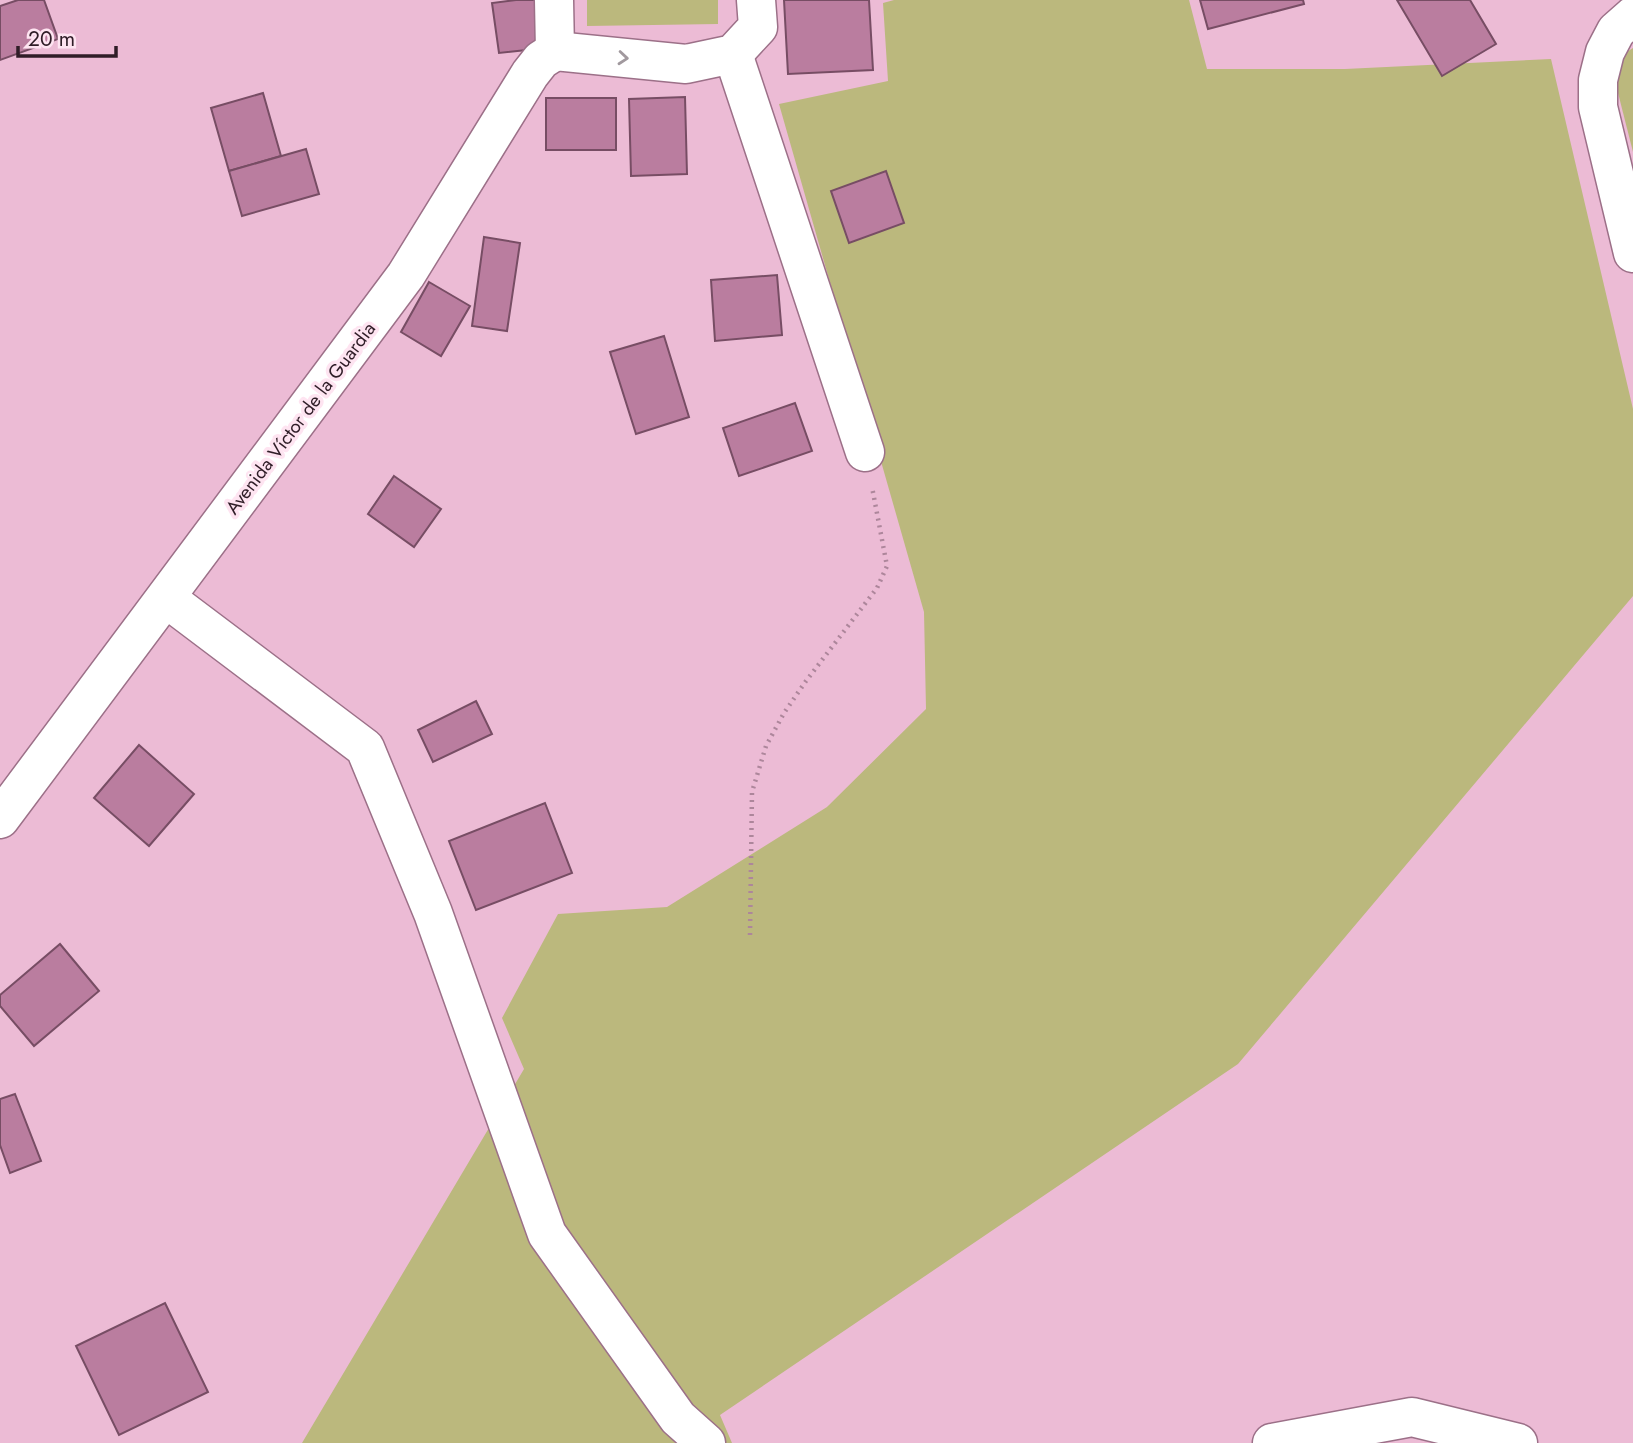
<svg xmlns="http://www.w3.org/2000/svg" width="1633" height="1443" font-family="Jost,sans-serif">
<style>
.green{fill:#bbb87d}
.building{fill:#ba7d9f;stroke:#774d64;stroke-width:2}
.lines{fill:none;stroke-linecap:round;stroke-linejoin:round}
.minor-casing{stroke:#9c7088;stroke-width:41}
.major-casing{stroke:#9c7088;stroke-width:41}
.path{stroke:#ad869b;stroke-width:4.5;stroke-dasharray:2 5;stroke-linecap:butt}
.minor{stroke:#fff;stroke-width:38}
.major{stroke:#fff;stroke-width:38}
.oneway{stroke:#a1999e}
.labels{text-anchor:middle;stroke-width:7;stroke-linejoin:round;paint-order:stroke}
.street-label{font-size:19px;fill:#2f1d27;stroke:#fee4f1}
</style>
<rect width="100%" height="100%" fill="#ecbbd5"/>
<g class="green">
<polygon points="587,0 718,0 718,24 587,26"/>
<polygon points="894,0 1189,0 1207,69 1345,69 1551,59 1633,409 1633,596 1238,1064 720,1415 732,1443 302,1443 524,1069 502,1018 558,914 667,907 827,807 926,709 924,612 779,104 888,81 883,3"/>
<polygon points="1633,48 1633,152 1617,89 1622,55"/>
</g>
<g class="building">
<polygon points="18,0 44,0 58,39 0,60 0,6"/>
<polygon points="516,0 539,0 545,48 499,53 492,3"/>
<polygon points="784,0 869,0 873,70 788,74"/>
<polygon points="1200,0 1303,0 1304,4 1208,29"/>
<polygon points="1397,0 1470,0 1496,44 1442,76"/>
<polygon points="263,93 281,156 229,171 211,108"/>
<polygon points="685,97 687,174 631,176 629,99"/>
<rect x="546" y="98" width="70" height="52"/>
<polygon points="306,149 319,194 242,216 229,171"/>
<polygon points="886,171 904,223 849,243 831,191"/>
<polygon points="484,237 520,243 507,331 472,326"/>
<polygon points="777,275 782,335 715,341 711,280"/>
<polygon points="429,282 470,306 441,356 401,332"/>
<polygon points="664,336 689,417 636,434 610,352"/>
<polygon points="795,403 812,451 739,476 723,428"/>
<polygon points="394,476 441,509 414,547 368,514"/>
<polygon points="476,701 492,734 433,762 418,730"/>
<polygon points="139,745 194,794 149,846 94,798"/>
<polygon points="545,803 572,873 476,910 449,841"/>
<polygon points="60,944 99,991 34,1046 0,1006 0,995"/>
<polygon points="15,1094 41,1161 10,1173 0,1145 0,1099"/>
<polygon points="165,1303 208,1392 119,1435 76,1346"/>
</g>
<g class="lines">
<g class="minor-casing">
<g id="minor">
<polyline points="1633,16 1616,31 1605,52 1598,80 1598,107 1633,253"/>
<polyline points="733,54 865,452"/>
<polyline points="166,598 365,748 433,913 547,1234 678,1418 706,1443"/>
<polyline points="1272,1443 1412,1417 1518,1443"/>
</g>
</g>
<g class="major-casing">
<g id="major">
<polyline points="554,0 555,51"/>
<polyline points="555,51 686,64 733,54 758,27 756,0"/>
<polyline points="0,819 406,275 530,74 541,60 555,51"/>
</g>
</g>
<polyline class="path" points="750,935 752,792 766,746 784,713 806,681 877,588 887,566 872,487"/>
<use href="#minor" class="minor"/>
<use href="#major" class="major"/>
</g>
<defs><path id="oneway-chevron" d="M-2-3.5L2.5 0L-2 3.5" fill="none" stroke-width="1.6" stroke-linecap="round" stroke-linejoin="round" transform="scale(1.75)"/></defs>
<use class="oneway" href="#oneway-chevron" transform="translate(623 58) rotate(5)"/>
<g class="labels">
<g class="street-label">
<text transform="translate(300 418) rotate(-53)" y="7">Avenida Víctor de la Guardia</text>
</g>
</g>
<path d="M18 46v10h98v-10" fill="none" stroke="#2f1d27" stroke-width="3.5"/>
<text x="28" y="46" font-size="21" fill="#2f1d27" stroke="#fee4f1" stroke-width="5" paint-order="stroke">20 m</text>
</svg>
